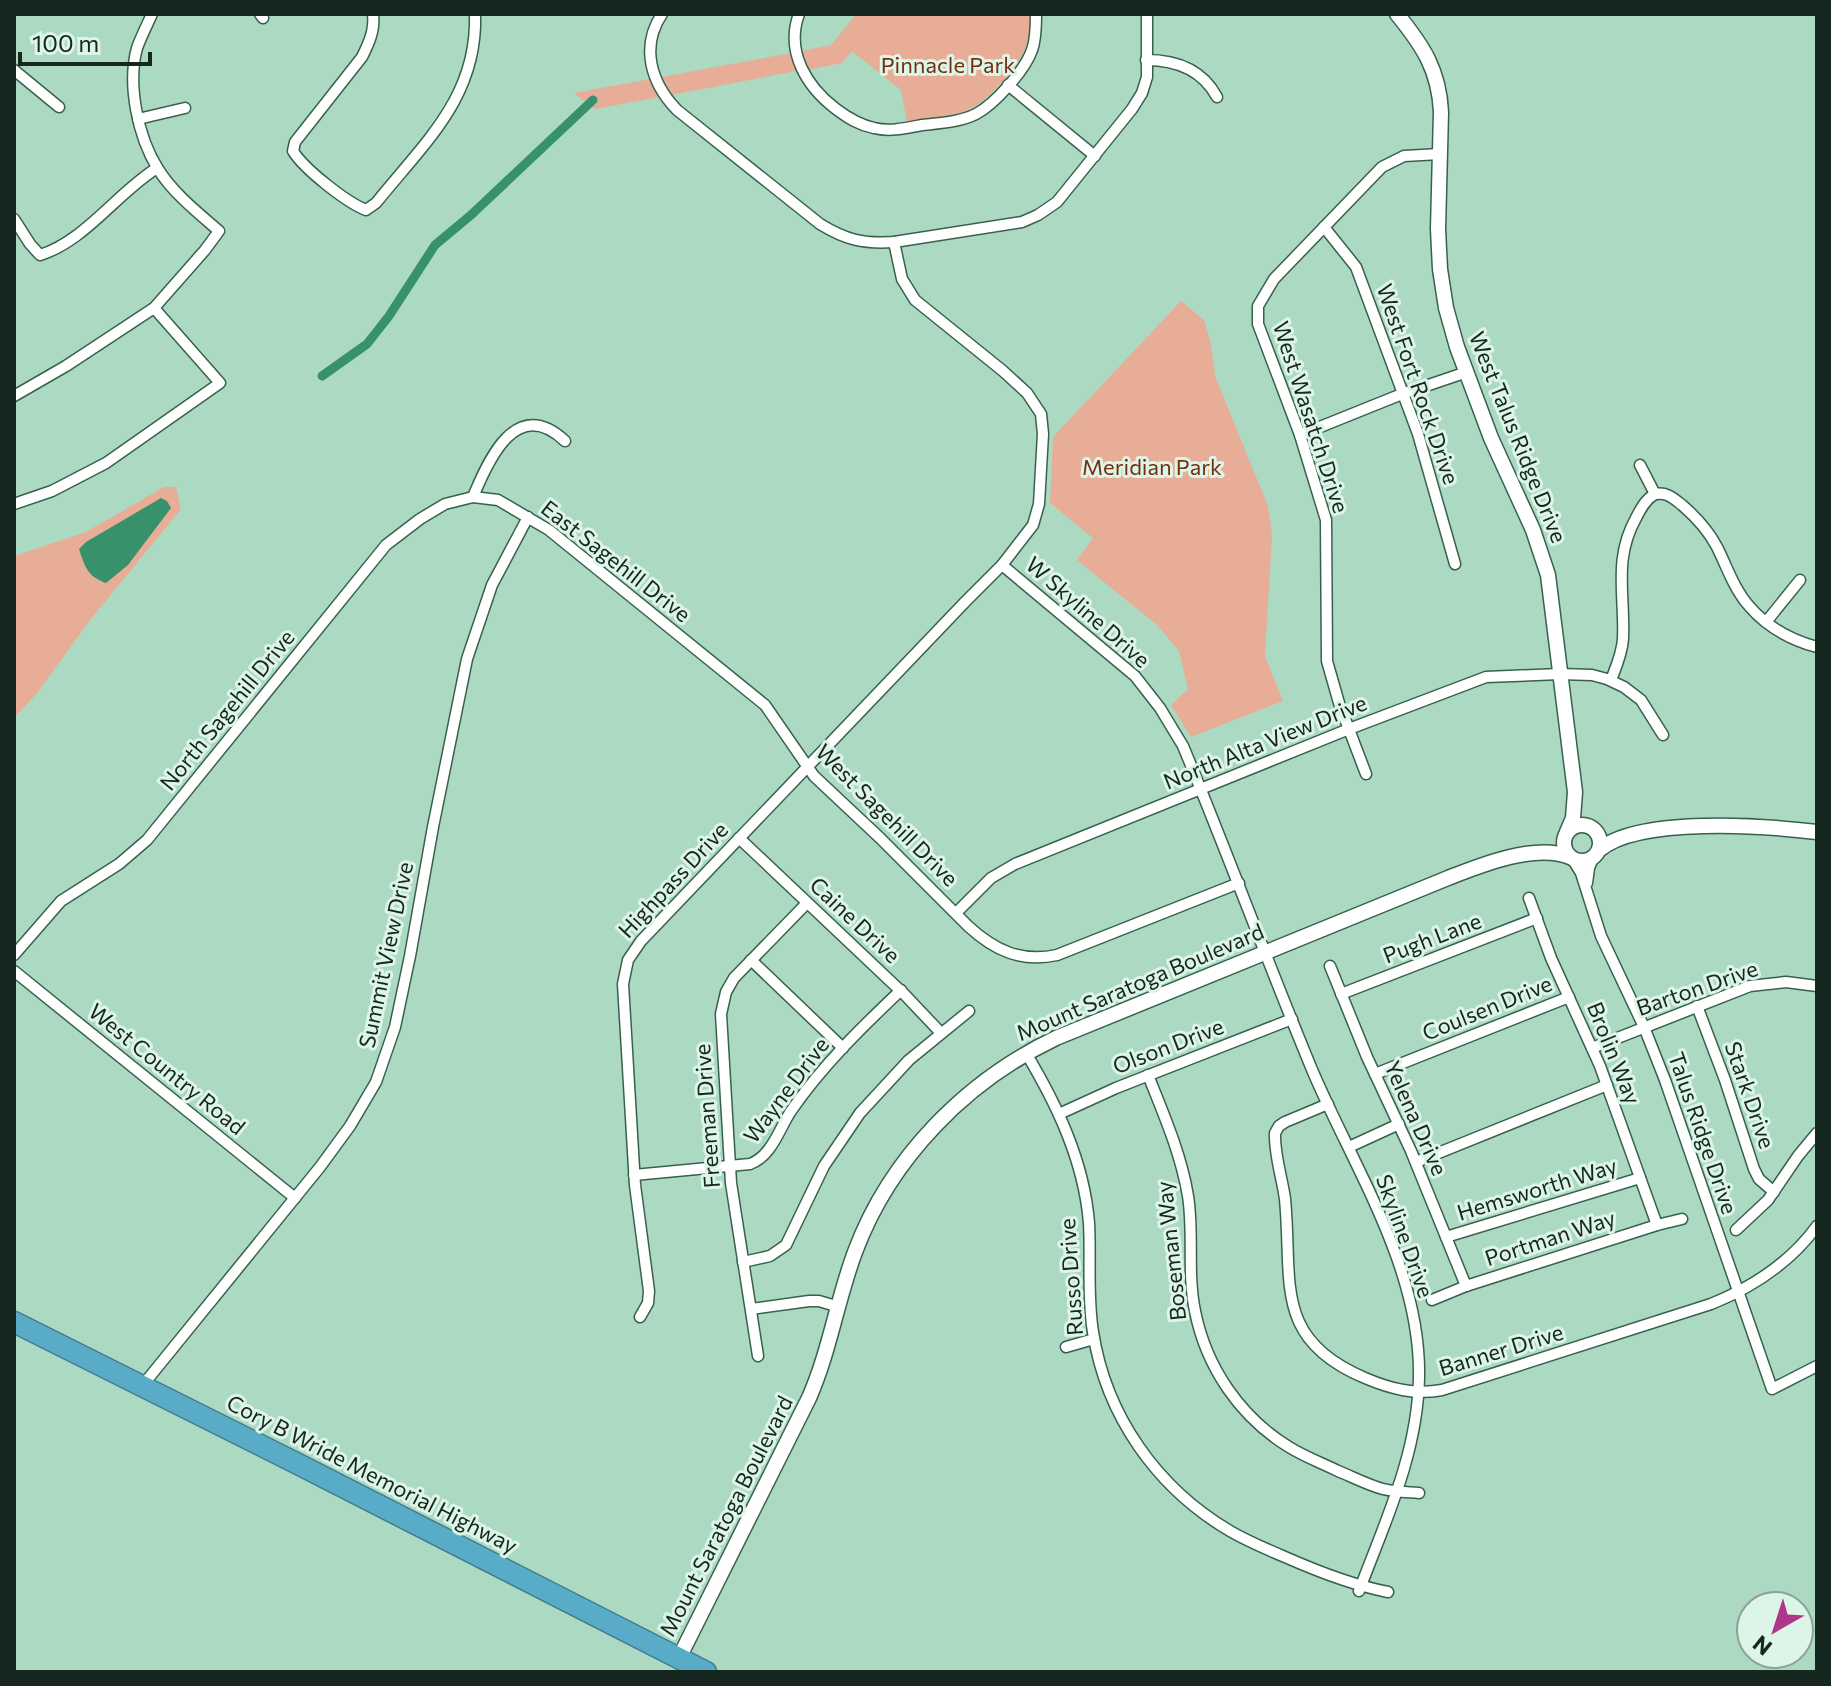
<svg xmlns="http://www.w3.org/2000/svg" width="1831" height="1686" font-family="Commissioner,sans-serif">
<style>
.green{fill:#e8ad96}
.water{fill:#37916b}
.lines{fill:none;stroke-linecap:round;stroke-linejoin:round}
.canal{stroke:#37916b;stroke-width:9}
.street-casing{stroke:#38614d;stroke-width:13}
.secondary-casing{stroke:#38614d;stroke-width:17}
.highway-casing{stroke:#417d8c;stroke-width:23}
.street{stroke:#fff;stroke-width:10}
.secondary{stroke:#fff;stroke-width:14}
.highway{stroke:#58acc8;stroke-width:20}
.labels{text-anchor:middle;stroke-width:6;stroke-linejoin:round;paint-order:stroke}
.park-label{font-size:22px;fill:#742e0d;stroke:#ddf4e8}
.street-label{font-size:22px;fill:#15271e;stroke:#ddf4e8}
</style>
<rect width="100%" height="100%" fill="#acd9c2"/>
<g class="green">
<path d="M856 14H1031C1030 26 1029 40 1024 51 1013 73 986 104 963 112 945 118 925 119 907 122L901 90 852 51 842 63 807 70 801 51 831 45Z"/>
<polygon points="791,53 796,71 671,95 661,77"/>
<polygon points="651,79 655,91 659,97 595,109 574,93"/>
<polygon points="1181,301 1204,320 1211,344 1215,376 1268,506 1272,535 1265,656 1283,701 1191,737 1171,705 1188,689 1179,651 1157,625 1077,560 1093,538 1050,503 1053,437"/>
<polygon points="164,487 176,487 181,509 90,620 37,693 14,718 14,556 86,532"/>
</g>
<path class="water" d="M161 498 167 501 171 508 128 565 106 583C87 576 85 567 79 549L86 542Z"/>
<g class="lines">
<polyline class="canal" points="322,376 367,344 389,316 435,245 471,215 593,100"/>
<g class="street-casing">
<g id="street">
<polyline points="260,14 263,18"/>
<path d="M373 14C375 30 369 43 362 57L295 142 293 151C304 169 346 202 366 210L376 203C424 143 478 97 475 14"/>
<path d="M662 14C640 47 651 83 677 110L820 224C846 240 863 244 894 242L1022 222 1038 215 1057 202 1132 109 1142 93 1147 77V14"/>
<path d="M799 14C785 52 807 87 836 109 848 118 859 125 874 128 890 132 906 128 922 125 940 123 960 122 976 114 995 104 1025 70 1032 50 1036 39 1036 26 1036 14"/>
<path d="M1146 60C1176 60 1202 69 1217 97"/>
<polyline points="14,70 59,107"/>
<polyline points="1008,85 1095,156"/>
<polyline points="138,119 185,108"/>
<path d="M14 219 30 244 40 255C85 241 117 193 157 168"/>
<polyline points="1324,227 1356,267 1418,434 1455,564"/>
<path d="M14 396 66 366 154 308 205 250 219 231C197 212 173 193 158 169 138 137 127 85 137 48 141 37 147 25 152 14"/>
<polyline points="1300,435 1402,394 1467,372"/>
<polyline points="1640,465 1655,494"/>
<path d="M1655 494C1667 492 1673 498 1682 505 1696 517 1708 530 1717 547 1727 567 1734 589 1749 606 1767 627 1791 640 1817 647"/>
<path d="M473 497C489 458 517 396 565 441"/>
<polyline points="14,504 52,491 106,463 220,383 154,308"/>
<path d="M1002 565 1135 676 1160 708 1183 746C1228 854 1268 964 1313 1072 1354 1168 1421 1269 1419 1377 1418 1453 1385 1522 1359 1591"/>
<polyline points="1766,622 1800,580"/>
<path d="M1611 680C1616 667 1622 654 1623 639 1625 595 1613 559 1636 518 1641 508 1646 499 1655 494"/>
<polyline points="1366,774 1339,703 1327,661 1326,520 1300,435 1258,324 1258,306 1274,279 1382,167 1404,156 1440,154"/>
<polyline points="739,838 905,995 941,1033"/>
<polyline points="1573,860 1581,873 1601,936 1644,1027 1665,1080 1772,1389 1817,1366"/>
<polyline points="1587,883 1589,868 1593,858"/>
<polyline points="1529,898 1551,958 1600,1066 1657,1225"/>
<polyline points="956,913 991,878 1015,864 1349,729 1486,677 1560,674 1592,675 1607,679 1624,687 1641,700 1663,735"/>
<path d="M14 955 61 901 119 864 147 840 386 545 420 519 445 504 473 497 498 500 549 530 765 705 814 776 880 838 968 926C994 950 1021 963 1057 955L1239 883"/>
<polyline points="751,960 843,1048"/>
<polyline points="1330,966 1367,1057 1411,1151 1466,1286"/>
<polyline points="14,971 295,1198"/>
<polyline points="1341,994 1537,918"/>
<polyline points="1697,1006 1725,1080 1754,1169 1759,1179 1774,1192"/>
<polyline points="1592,1048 1750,986 1786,982 1817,986"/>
<path d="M1026 1053C1057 1105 1084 1161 1089 1223 1091 1259 1087 1295 1093 1332 1106 1416 1157 1488 1230 1531 1247 1541 1266 1549 1285 1557 1319 1572 1352 1585 1388 1592"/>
<polyline points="1375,1074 1569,997"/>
<path d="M1148 1075C1164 1115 1181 1154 1188 1196 1194 1234 1187 1273 1195 1311 1206 1367 1240 1417 1289 1447 1305 1457 1322 1463 1338 1471 1353 1477 1368 1485 1383 1489 1395 1492 1407 1492 1419 1493"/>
<path d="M1328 1104 1285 1122 1279 1126 1275 1133C1274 1154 1282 1177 1285 1199 1293 1281 1272 1339 1365 1378 1391 1389 1414 1395 1442 1390L1711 1304C1753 1287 1790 1263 1817 1226"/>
<polyline points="1059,1114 1116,1088 1292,1019"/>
<polyline points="1349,1147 1399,1124"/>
<polyline points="1416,1162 1607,1085"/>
<path d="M634 1175 750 1164C772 1156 779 1129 791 1111 822 1066 861 1028 901 990"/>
<polyline points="1736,1230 1768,1200 1798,1156 1817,1133"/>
<polyline points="1446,1237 1640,1178"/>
<polyline points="743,1262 770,1256 786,1245 824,1166 860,1113 909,1060 969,1011"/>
<polyline points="1432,1300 1466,1286 1657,1225 1682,1219"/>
<polyline points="751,1309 809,1301 819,1301 839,1307"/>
<polyline points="640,1317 648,1303 649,1291 635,1185 623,984 628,960 641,941 966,601 1002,565 1033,525 1039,504 1043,434 1041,414 1027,393 1003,371 915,300 902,279 894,242"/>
<polyline points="1066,1347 1094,1339"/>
<polyline points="758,1356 731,1183 721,1014 726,992 734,978 807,903"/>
<polyline points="143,1385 320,1167 350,1126 376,1082 395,1027 410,956 433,827 467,659 492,585 528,517"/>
</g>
</g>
<g class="secondary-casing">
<g id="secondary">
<path d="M1397 14C1423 46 1439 70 1441 112L1438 229 1440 269 1446 308 1457 347 1491 438 1533 530 1548 575 1575 792 1573 818 1567 832"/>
<circle cx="1582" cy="843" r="18"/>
<path d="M1599 850C1639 816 1766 826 1817 832"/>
<path d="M679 1658 809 1398C830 1350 837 1300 855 1252 890 1158 966 1081 1056 1038L1448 878C1481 865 1535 843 1570 857"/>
</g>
</g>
<g class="highway-casing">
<polyline id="highway" points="14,1322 298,1464 706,1672"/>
</g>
<use href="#street" class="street"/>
<use href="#secondary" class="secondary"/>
<use href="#highway" class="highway"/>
</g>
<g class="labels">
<g class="park-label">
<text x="948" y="73">Pinnacle Park</text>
<text x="1152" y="475">Meridian Park</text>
</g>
<g class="street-label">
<text transform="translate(1418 384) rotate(71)" y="8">West Fort Rock Drive</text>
<text transform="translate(1311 417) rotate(72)" y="8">West Wasatch Drive</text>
<text transform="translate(1518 437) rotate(68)" y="8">West Talus Ridge Drive</text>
<text transform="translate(616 561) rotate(38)" y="8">East Sagehill Drive</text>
<text transform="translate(1088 612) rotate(41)" y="8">W Skyline Drive</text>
<text transform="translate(227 710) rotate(-51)" y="8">North Sagehill Drive</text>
<text transform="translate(1265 742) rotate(-22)" y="8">North Alta View Drive</text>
<text transform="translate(887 815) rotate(45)" y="8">West Sagehill Drive</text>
<text transform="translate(673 880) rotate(-47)" y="8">Highpass Drive</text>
<text transform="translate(855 920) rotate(43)" y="8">Caine Drive</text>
<text transform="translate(1432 938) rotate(-21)" y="8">Pugh Lane</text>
<text transform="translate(386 955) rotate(-78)" y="8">Summit View Drive</text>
<text transform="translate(1140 982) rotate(-23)" y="8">Mount Saratoga Boulevard</text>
<text transform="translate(1697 988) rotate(-19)" y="8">Barton Drive</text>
<text transform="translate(1487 1008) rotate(-22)" y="8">Coulsen Drive</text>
<text transform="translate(1168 1046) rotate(-21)" y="8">Olson Drive</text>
<text transform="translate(1614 1053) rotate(68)" y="8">Brolin Way</text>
<text transform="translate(167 1069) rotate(39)" y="8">West Country Road</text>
<text transform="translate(786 1090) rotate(-53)" y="8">Wayne Drive</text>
<text transform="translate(1750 1095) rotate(71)" y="8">Stark Drive</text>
<text transform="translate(707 1116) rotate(-94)" y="8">Freeman Drive</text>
<text transform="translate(1416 1118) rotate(66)" y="8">Yelena Drive</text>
<text transform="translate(1703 1133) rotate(71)" y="8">Talus Ridge Drive</text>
<text transform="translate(1537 1189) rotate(-17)" y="8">Hemsworth Way</text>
<text transform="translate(1405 1236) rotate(70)" y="8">Skyline Drive</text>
<text transform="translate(1550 1238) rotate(-18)" y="8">Portman Way</text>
<text transform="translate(1171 1251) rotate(-96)" y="8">Boseman Way</text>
<text transform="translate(1071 1277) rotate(-94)" y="8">Russo Drive</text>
<text transform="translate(1501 1350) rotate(-17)" y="8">Banner Drive</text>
<text transform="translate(372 1474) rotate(27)" y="8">Cory B Wride Memorial Highway</text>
<text transform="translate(726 1516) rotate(-63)" y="8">Mount Saratoga Boulevard</text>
</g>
</g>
<rect width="1831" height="1686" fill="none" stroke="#15271e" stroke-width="32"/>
<g transform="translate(1775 1630) rotate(219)"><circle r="38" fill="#ddf4e8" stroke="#8da297" stroke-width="2"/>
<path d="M0-6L14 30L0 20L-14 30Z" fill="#ae3589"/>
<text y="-12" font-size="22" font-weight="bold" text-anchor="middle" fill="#15271e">N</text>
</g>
<path d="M20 52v12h130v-12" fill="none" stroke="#15271e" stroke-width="4"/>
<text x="32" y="52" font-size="24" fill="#15271e" stroke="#ddf4e8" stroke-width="6" paint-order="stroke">100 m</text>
</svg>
